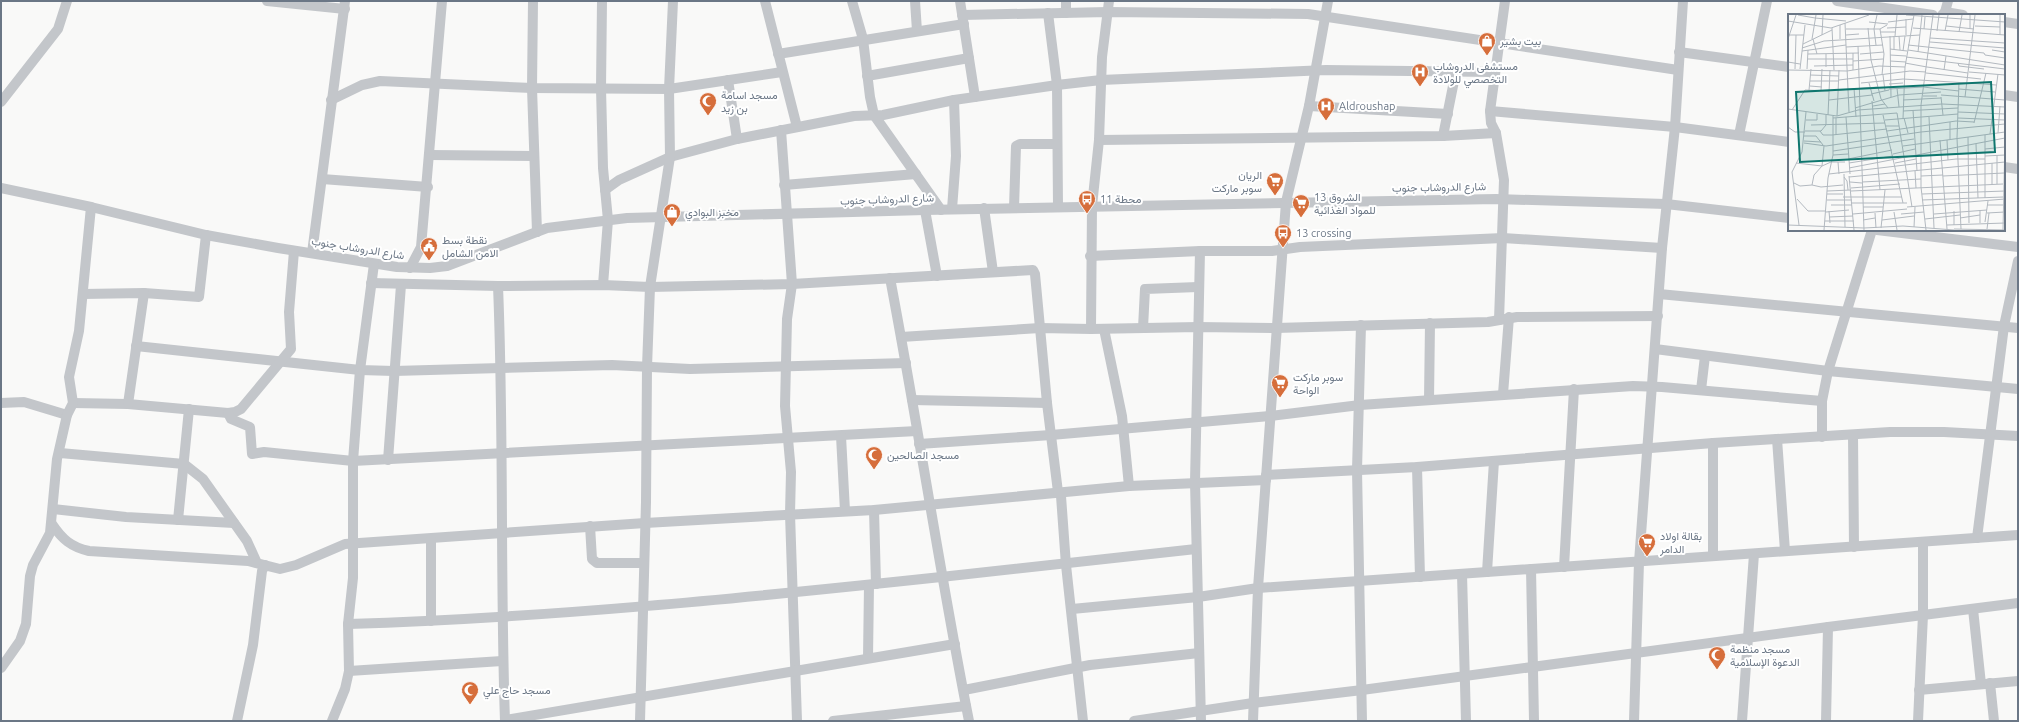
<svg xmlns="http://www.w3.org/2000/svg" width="2019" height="722" font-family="Ubuntu,Vazirmatn,sans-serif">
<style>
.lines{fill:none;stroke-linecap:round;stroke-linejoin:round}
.minor{stroke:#c3c6ca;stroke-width:10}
.labels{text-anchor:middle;stroke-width:4;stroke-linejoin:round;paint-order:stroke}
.poi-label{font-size:11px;fill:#6b7786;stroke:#fff;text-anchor:start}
.street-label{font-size:11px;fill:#6b7786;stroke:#fff}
.inset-road{fill:none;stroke:#b3b9c0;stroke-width:1}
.view{fill:#0f766e;fill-opacity:0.15;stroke:#0f766e;stroke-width:2}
.inset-edge{fill:none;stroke:#6b7786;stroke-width:2}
</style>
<rect width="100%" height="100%" fill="#f9f9f8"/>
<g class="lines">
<g class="minor">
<polyline points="267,1 345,9"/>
<polyline points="533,1 532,88 537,232"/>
<polyline points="602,1 601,88 603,168 608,220 603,285"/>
<polyline points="765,1 797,127"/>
<polyline points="852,1 863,39 870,97 874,115 941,210"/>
<polyline points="915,1 917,31"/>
<polyline points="960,1 975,97"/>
<polyline points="1066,1 1066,13"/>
<polyline points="1837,1 1933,15"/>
<polyline points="1945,12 1963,15"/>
<polyline points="1048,13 1057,85 1058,207"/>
<polyline points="962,15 1108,12 1308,14 1678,70"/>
<polyline points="1942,15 1945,12 1948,1"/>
<polyline points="2004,22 2018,24"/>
<polyline points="1679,52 1789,67"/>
<polyline points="778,54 964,24"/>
<polyline points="867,76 969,58"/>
<polyline points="728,80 737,139"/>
<polyline points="2004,95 2018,97"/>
<polyline points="331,100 362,85 380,81 532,88 669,89 782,72"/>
<polyline points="1,102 58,29 67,1"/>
<polyline points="1309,106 1448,114"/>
<polyline points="1490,111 1675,127 1789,142"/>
<polyline points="781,130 792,284 787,319 785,406 791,472 790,514 797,721"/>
<polyline points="1739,135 1767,1"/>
<polyline points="1443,136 1456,71"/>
<polyline points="1099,140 1443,136 1496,133"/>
<polyline points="430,155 533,156"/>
<polyline points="2004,167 2018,169"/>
<polyline points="322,179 428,187"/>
<polyline points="784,185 916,174"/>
<polyline points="1,188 91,207 206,235 278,248 397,267 430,268 447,266 547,228 627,218 925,210 1496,199 1666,204 1789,218"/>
<polyline points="605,190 619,180 670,157 737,139 854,116 883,115 954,100 1057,85 1101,80 1326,70 1494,72"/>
<polyline points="984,208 993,272"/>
<polyline points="1014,208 1016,146 1020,144 1056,144"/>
<polyline points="952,209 956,156 954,100"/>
<polyline points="925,210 937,276"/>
<polyline points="1877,230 2018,247"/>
<polyline points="1200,251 1195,482 1201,721"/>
<polyline points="312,253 345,1"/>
<polyline points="1090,256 1200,251 1272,251 1300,247 1503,238 1662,248"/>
<polyline points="410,268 421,247 442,1"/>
<path d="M890 278C918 425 940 574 969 721"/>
<polyline points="371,283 498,286 603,285 650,287 792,284 1033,270 1035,274 1047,403 1058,492 1061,496 1066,565 1083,721"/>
<path d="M498 286C504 431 500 576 505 721"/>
<polyline points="83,294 144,293 199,297 206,235"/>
<polyline points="1659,294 2018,328"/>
<polyline points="1499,320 1504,180 1496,133 1491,123 1490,111 1505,1"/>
<polyline points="1361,325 1357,470 1362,721"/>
<polyline points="1143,328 1145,289 1198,287"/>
<polyline points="1091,329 1092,206 1099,140 1102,57 1109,1"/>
<polyline points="1104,329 1122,416 1129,486"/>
<polyline points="901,337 1040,328 1091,329 1198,327 1276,328 1488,322 1517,317 1658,316"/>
<polyline points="136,346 360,370 394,371 612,365 690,369 906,363"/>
<polyline points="1655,349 1828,371 2018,389"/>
<polyline points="1701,390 1705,356"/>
<polyline points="1503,394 1509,317"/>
<polyline points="912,400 1047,403"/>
<polyline points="1429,400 1430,323"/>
<polyline points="1,403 24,402 67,415"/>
<polyline points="73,403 128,404 228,413 235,412 241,409 291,349 289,312 294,251"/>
<polyline points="128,404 144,293"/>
<polyline points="228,413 231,419 250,427 252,454 264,452 353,461 917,431"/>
<polyline points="1853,435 1854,547"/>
<polyline points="841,436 845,511"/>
<polyline points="1822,437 1822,401 1828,371 1872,230"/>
<polyline points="1777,439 1785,551"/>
<polyline points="1713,443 1713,556"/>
<polyline points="919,444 1051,435 1270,416 1360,405 1633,386 1662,387 1822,401"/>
<polyline points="60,453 184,464 203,479 247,541 257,563"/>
<polyline points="388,460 401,285"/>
<polyline points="1417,467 1420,577"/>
<polyline points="1266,475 1417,467 1713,443 1890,432 1944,432 2018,436"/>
<polyline points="53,509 126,517 234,523"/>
<polyline points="874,510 876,584"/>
<polyline points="178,520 189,409"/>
<path d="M52 524C62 539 71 547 89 551L248 561 280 569 296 565 345 544 645 523 874 510 1129 486 1266 480"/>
<polyline points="590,526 592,559 597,563 643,563"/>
<polyline points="1977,538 2004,326 2018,261"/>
<polyline points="1564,567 1574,389"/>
<polyline points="1531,569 1534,721"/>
<polyline points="1487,572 1494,461"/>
<polyline points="1462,574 1466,721"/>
<polyline points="1072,609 1198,597 1258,588 2018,535"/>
<polyline points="1973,609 1981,684"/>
<polyline points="431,621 431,539"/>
<path d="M348 624C546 618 744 598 941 577 1026 568 1111 559 1196 549"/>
<polyline points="868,658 869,585"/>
<polyline points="1,668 20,641 26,624 30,576 33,565 50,533 57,459 67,415 73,403 69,377 79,331 91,207"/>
<polyline points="349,671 502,661"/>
<polyline points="1990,683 1994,721"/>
<polyline points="964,690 1090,665 1199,653"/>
<polyline points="1919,690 2018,681"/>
<polyline points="505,720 955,644"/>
<polyline points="237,721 253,645 262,571 265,565"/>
<polyline points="332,721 345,689 349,671 348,624 353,578 353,461 360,370 374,264"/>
<polyline points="640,721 646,502 647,367 650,287 670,157 669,89 673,1"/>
<polyline points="833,721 966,706"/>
<polyline points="1134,721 1253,703 1362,690 1828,627 2018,603"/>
<polyline points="1253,721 1258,588 1286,202 1309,106 1328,1"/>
<polyline points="1634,721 1639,562 1662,248 1675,127 1683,1"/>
<polyline points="1742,721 1754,554"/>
<polyline points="1826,721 1828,627"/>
<polyline points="1918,721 1923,615 1923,542"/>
</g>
</g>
<defs>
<g id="shop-pin" transform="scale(0.9)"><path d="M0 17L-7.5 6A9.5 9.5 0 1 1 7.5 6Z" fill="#d66e3b" stroke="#fff"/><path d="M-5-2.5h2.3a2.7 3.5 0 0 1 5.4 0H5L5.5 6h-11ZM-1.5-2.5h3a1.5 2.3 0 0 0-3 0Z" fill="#fff"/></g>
<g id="hospital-pin" transform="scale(0.9)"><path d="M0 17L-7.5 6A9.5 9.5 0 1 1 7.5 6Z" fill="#d66e3b" stroke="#fff"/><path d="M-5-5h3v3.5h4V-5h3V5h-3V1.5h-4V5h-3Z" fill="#fff"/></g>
<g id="mosque-pin" transform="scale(0.9)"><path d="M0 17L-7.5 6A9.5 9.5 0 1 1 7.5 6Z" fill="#d66e3b" stroke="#fff"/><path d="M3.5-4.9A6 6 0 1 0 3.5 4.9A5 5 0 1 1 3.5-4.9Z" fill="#fff"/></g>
<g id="supermarket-pin" transform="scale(0.9)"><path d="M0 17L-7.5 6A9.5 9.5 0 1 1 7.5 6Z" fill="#d66e3b" stroke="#fff"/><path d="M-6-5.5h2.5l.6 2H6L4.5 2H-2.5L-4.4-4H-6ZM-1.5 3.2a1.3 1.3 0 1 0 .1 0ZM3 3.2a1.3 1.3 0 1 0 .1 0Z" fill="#fff"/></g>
<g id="bus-pin" transform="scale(0.9)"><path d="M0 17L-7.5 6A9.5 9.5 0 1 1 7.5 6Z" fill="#d66e3b" stroke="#fff"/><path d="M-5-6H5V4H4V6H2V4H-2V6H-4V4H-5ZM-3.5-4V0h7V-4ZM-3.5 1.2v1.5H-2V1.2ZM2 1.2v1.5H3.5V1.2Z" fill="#fff"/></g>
<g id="civic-pin" transform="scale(0.9)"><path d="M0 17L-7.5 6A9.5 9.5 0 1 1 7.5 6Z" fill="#d66e3b" stroke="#fff"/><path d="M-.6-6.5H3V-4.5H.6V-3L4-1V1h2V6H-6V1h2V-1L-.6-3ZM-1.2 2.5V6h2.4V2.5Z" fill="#fff"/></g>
</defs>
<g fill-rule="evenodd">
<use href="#shop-pin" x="1487" y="41"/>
<use href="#hospital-pin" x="1420" y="72"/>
<use href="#mosque-pin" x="708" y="101"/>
<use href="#hospital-pin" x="1326" y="106"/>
<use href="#supermarket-pin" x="1275" y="181"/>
<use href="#bus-pin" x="1087" y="199"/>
<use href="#supermarket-pin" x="1301" y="203"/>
<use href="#shop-pin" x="672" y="212"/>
<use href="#bus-pin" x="1283" y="233"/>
<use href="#civic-pin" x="429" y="246"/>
<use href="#supermarket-pin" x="1280" y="383"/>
<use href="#mosque-pin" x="874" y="455"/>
<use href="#supermarket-pin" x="1647" y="542"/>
<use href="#mosque-pin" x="1717" y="655"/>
<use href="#mosque-pin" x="470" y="690"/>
</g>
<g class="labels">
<g class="poi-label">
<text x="1500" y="45">بيت بشير</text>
<text x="1433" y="70">مستشفى الدروشاب<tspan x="1433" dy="13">التخصصي للولادة</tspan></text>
<text x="721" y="99">مسجد اسامة<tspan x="721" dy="13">بن زيد</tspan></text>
<text x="1339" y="110">Aldroushap</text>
<text x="1262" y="179" text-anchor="end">الريان<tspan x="1262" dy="13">سوبر ماركت</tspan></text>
<text x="1314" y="201">الشروق 13<tspan x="1314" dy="13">للمواد الغذائية</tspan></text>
<text x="1100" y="203">محطة 11</text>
<text x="685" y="216">مخبز البوادي</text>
<text x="1296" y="237">13 crossing</text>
<text x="442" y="244">نقطة بسط<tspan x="442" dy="13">الامن الشامل</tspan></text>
<text x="1293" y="381">سوبر ماركت<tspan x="1293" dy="13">الواحة</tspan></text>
<text x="887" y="459">مسجد الصالحين</text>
<text x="1660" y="540">بقالة اولاد<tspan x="1660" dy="13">الدامر</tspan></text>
<text x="1730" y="653">مسجد منظمة<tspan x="1730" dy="13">الدعوة الإسلامية</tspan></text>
<text x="483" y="694">مسجد حاج علي</text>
</g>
<g class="street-label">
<text transform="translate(1439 187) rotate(-1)" y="4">شارع الدروشاب جنوب</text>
<text transform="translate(887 199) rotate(-2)" y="4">شارع الدروشاب جنوب</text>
<text transform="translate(358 248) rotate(9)" y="4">شارع الدروشاب جنوب</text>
</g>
</g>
<g transform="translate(1788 14)">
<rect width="217" height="217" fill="#f9f9f8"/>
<path class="inset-road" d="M10 1 27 4M118 1 217 8M212 1V21M27 4 58 7M0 7 43 14 81 1M81 8 100 10M100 8 125 5M57 9 61 98M52 11V25M158 12 186 15M187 12 212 13M44 14 46 56M80 14 83 46 93 85 100 94M99 14 118 13M125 14 217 21M182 14V1M58 15H92L99 11M92 15 96 40 94 61M136 15 137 3M149 17 151 1M157 17 160 1M93 18H107M171 18 174 1M1 21H16M34 21 35 1M58 21 71 20M118 21V5M102 22 103 83M107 22 109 1M111 22 112 36M142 24 217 29M0 25 8 1M24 25 28 1M25 25 29 40M142 28 217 34M15 30 44 16M88 31 86 15 89 1M120 31 196 39 197 41 217 44M70 32 76 216M58 33 95 31M14 34 36 27 132 21M102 35 119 37M106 35V22M120 36 217 51M204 36 217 38M14 37 58 31M115 37 117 22M130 38 134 1M65 39V56M20 40 71 39M72 40 96 38M102 41 118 42M118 43 217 55M20 45H65M65 47 95 45M102 47 118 48M0 48 12 50M117 49 139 53M170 49 171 52 196 55M26 52 65 51M38 53V40M139 53 180 59M7 55 8 21M12 55 17 11M19 55 20 36M0 56 59 57 91 52 117 53M156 56 158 42M181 58 217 61M138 59 193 65M22 61 51 62M95 61 97 77M51 66 122 57 138 58M22 67H51M171 68 169 124 173 215M73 69 115 65 196 70M81 69 86 87M101 70 115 69M196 70 208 71M22 72 34 73M66 74 68 103M109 74 111 93M101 75 135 73 171 77M171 75 207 78M21 76 23 55M51 76 90 73M33 77 34 55M83 80 101 76M153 81 217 86M135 82H149M153 83 155 101M177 83 187 1M41 86 84 81M115 86 153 84M84 87 92 176M85 92 97 90M67 94 111 81 153 78M0 95 49 102 70 96 154 90 217 93M4 96 17 76 41 77M125 96 129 157M115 97 170 94M170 98 217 100M40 101 42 56M95 101 115 189M49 102 51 56M58 103 62 160M141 103 146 214M45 104 109 99 124 193M116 104 120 119M170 104 217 106M115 105 117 53 126 1M18 106H29V100M97 106 170 100M186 109 198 59M23 111 97 109M98 112H111M0 113 7 118H17M17 117H33L38 111V101M32 117 35 121H44L99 115M99 117 168 107 186 108M133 118 217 110M210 119 212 92M202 120 210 60M48 121V104M197 121V184M16 122H28L35 131M180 123 181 209M162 125V108M152 126 159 215M159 126 160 146M16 127 33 128M16 129 38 132 133 118M188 130 190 184M115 132 217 118M197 135 217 133M45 137 126 125M105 140 127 135M45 141 60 140M209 141V170M197 142 217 141M60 145 104 136M50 148 51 160M8 149 34 152 43 148H57M61 149 105 142M107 149 128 145M61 154 217 124M127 157 128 174M41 160 168 145H197M56 160 57 213M61 162 66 216M133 162 155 161M155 162 216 159M56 163 59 167 60 176M61 163 217 148M62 168 74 169M74 168 133 165M6 169 12 172 24 171 26 161 34 152 36 132M24 171 33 173 55 171M204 171V149M63 174 112 170M39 177 63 176M63 177 215 170M39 180H55M134 180 217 177M55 183H114M9 185 20 197H38M39 186H64M134 186 215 183M64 189H119M43 191H64M199 191H217M75 193H95M119 193 217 185M41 197 42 209M166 197V211M38 198 61 196M106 198 109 216M87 199 88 214M199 199 217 198M65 200 119 195M113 200 136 198M146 200 199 196M41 203 65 202M172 204 192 201M137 205 172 201M75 206 87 204M94 206 126 202M37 207H66M197 208 200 187M192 209V196M0 211 76 214 115 212 166 216M11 211 4 158 14 138 18 98M159 211 217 209M126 213 127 193M93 214 97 176M166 215 217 216M199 215 201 199M36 216 40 164 45 141V102M138 216 133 173V91L145 1M215 216 217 125"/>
<path class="view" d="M203 68 207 138 12 148 8 78Z"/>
<rect width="217" height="217" class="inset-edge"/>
</g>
<rect width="2019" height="722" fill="none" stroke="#6b7786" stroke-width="4"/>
</svg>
